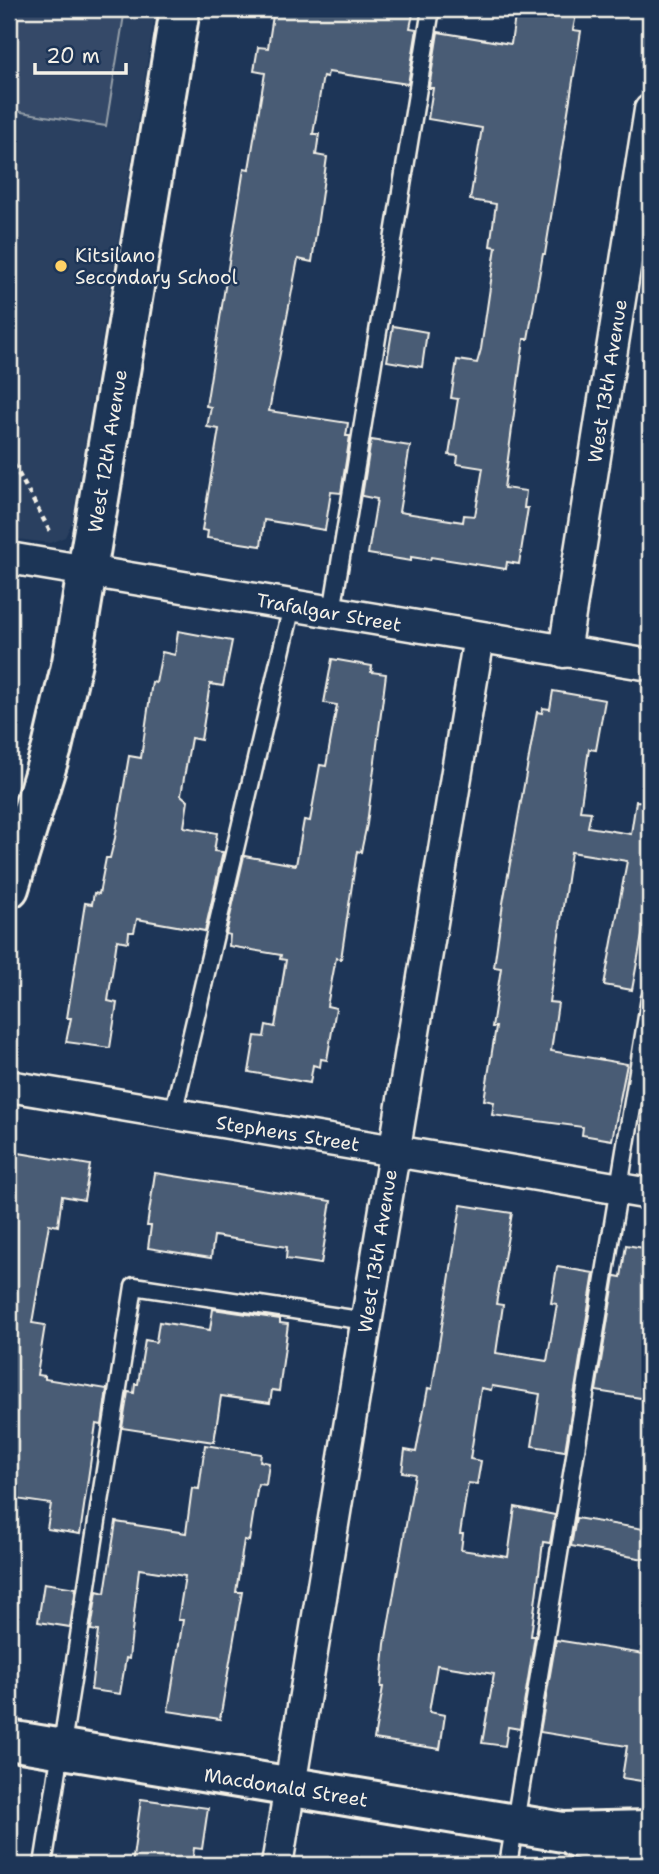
<svg xmlns="http://www.w3.org/2000/svg" width="659" height="1874" font-family="'Shantell Sans',sans-serif">
<style>
.built{fill:#2a4060}
.green{fill:#354a67;stroke:#949ea8;stroke-width:2}
.building{fill:#485b74;stroke:#f4f1e8;stroke-width:2}
.lines{fill:none;stroke-linecap:round;stroke-linejoin:round}
.lane-casing{stroke:#f4f1e8;stroke-width:21}
.street-casing{stroke:#f4f1e8;stroke-width:35}
.secondary-casing{stroke:#f4f1e8;stroke-width:44}
.path{stroke:#f4f1e8;stroke-width:4.5;stroke-dasharray:5 5;stroke-linecap:butt}
.lane{stroke:#1d3557;stroke-width:16}
.street{stroke:#1d3557;stroke-width:30}
.secondary{stroke:#1d3557;stroke-width:38}
.poi-dot{fill:#ffd166;stroke:#1d3557;stroke-width:2.5}
.labels{text-anchor:middle;stroke-width:5;stroke-linejoin:round;paint-order:stroke}
.poi-label{font-size:19px;fill:#f4f1e8;stroke:#1d3557;text-anchor:start}
.street-label{font-size:19px;fill:#f4f1e8;stroke:#1d3557}
</style>
<rect width="100%" height="100%" fill="#1d3557"/>
<filter id="ink" filterUnits="userSpaceOnUse"><feTurbulence type="fractalNoise" baseFrequency=".0143" numOctaves="2"/><feDisplacementMap in="SourceGraphic" scale="14" xChannelSelector="R" yChannelSelector="G"/><feConvolveMatrix kernelMatrix="1 2 1 2 8 2 1 2 1" color-interpolation-filters="sRGB"/></filter>
<g filter="url(#ink)">
<polygon class="built" points="9,9 156,9 72,522 65,537 50,543 9,538"/>
<polygon class="green" points="9,9 125,9 106,126 9,110"/>
<g class="building">
<polygon points="274,9 414,9 410,28 417,29 408,84 328,72 327,77 323,76 313,134 319,134 316,155 327,157 312,262 298,259 269,411 348,423 346,436 350,436 341,493 331,492 325,530 264,520 261,546 207,538 208,531 202,530 219,429 207,427 211,407 206,406 244,168 249,169 265,73 254,71 258,47 268,48"/>
<polygon points="516,9 576,15 573,30 581,31 545,254 543,254 528,339 524,339 504,488 526,491 524,508 528,508 519,564 507,562 506,569 431,557 430,560 411,557 411,561 368,554 377,499 362,496 371,440 410,446 399,512 463,522 464,515 475,516 483,468 457,464 458,456 449,455 458,399 451,398 457,360 477,363 481,349 496,247 490,246 496,204 470,200 482,128 428,119 433,88 429,88 438,32 511,44"/>
<polygon points="393,326 427,332 422,367 387,361"/>
<polygon points="178,631 232,641 223,686 210,684 201,740 191,738 181,795 188,801 184,827 217,833 214,851 223,852 205,931 137,919 134,932 129,932 128,942 117,940 108,1001 117,1003 110,1048 66,1042 71,1018 67,1018 85,903 92,904 94,893 99,894 106,858 110,858 115,838 129,756 141,758 152,682 156,683 162,652 175,655"/>
<polygon points="332,659 372,666 371,672 386,674 367,824 361,852 357,851 341,959 336,958 327,1006 336,1008 327,1060 321,1059 320,1067 313,1065 310,1083 249,1072 255,1036 264,1037 266,1025 275,1027 286,960 280,959 281,955 229,946 230,935 226,934 244,856 296,865 304,820 310,821 320,765 326,766 337,705 324,703"/>
<polygon points="553,691 605,700 596,750 589,749 580,811 591,812 588,827 631,834 636,801 650,802 650,919 645,919 632,990 604,985 627,861 571,852 549,1002 558,1003 551,1051 627,1064 612,1140 582,1135 583,1127 492,1115 494,1102 484,1100 496,1027 492,1027 501,968 494,967 503,903 537,712 542,713 543,708 550,709"/>
<polygon points="19,1153 90,1165 84,1200 62,1196 58,1226 49,1224 32,1323 45,1325 37,1375 45,1376 45,1379 107,1389 102,1425 96,1424 80,1534 47,1529 51,1504 9,1498 9,1162"/>
<polygon points="155,1173 331,1201 321,1264 286,1259 287,1247 214,1236 211,1258 148,1248 151,1226 147,1226"/>
<polygon points="461,1205 512,1213 496,1304 503,1305 496,1353 547,1361 557,1304 551,1303 557,1267 594,1273 565,1451 532,1446 540,1394 492,1386 491,1390 481,1388 470,1459 481,1461 477,1484 468,1483 460,1534 463,1534 461,1550 508,1557 515,1507 555,1515 550,1543 543,1542 531,1636 535,1636 520,1729 508,1727 505,1746 482,1743 494,1674 437,1665 429,1712 445,1715 440,1749 374,1739 383,1687 381,1687 385,1644 415,1474 402,1472 405,1450 416,1452 428,1388 432,1389"/>
<polygon points="626,1245 650,1249 650,1308 644,1347 649,1348 641,1398 596,1391 615,1276 621,1277"/>
<polygon points="213,1309 280,1319 280,1323 288,1324 279,1391 272,1390 270,1403 221,1396 214,1442 122,1428 128,1392 134,1393 135,1384 138,1384 145,1340 156,1342 159,1322 210,1330"/>
<polygon points="205,1445 261,1454 260,1461 269,1463 266,1485 258,1484 249,1541 244,1540 236,1592 242,1592 220,1719 168,1711 183,1620 178,1620 185,1576 139,1569 129,1659 126,1658 120,1694 91,1690 98,1631 91,1630 97,1591 105,1593 116,1522 186,1533 192,1488 199,1489"/>
<polygon points="576,1518 650,1530 650,1560 571,1546"/>
<polygon points="44,1583 76,1588 70,1627 38,1622"/>
<polygon points="556,1640 650,1655 648,1782 622,1778 627,1746 540,1732"/>
<polygon points="141,1799 208,1808 202,1849 194,1848 192,1865 132,1865"/>
</g>
<g class="lines">
<g class="lane-casing">
<g id="lane">
<polyline points="332,612 431,9"/>
<polyline points="173,1114 292,606"/>
<polyline points="43,1865 134,1286 366,1321"/>
<polyline points="508,1865 650,998"/>
</g>
</g>
<g class="street-casing">
<g id="street">
<polyline points="9,558 650,665"/>
<polyline points="564,652 650,110"/>
<polyline points="9,1086 650,1194"/>
<polyline points="277,1865 479,637"/>
</g>
</g>
<g class="secondary-casing">
<g id="secondary">
<polyline points="9,888 52,748 72,662 180,9"/>
<polyline points="9,1740 563,1832 650,1830"/>
<polyline points="575,1837 636,1862 650,1864"/>
</g>
</g>
<polyline class="path" points="9,456 52,535"/>
<use href="#lane" class="lane"/>
<use href="#street" class="street"/>
<use href="#secondary" class="secondary"/>
</g>
</g>
<circle class="poi-dot" cx="61" cy="266" r="7"/>
<g class="labels">
<g class="poi-label">
<text x="75" y="262">Kitsilano<tspan x="75" dy="22">Secondary School</tspan></text>
</g>
<g class="street-label">
<text transform="translate(607 381) rotate(-81)" y="7">West 13th Avenue</text>
<text transform="translate(107 451) rotate(-81)" y="7">West 12th Avenue</text>
<text transform="translate(329 612) rotate(10)" y="7">Trafalgar Street</text>
<text transform="translate(288 1133) rotate(9)" y="7">Stephens Street</text>
<text transform="translate(377 1251) rotate(-81)" y="7">West 13th Avenue</text>
<text transform="translate(286 1787) rotate(9)" y="7">Macdonald Street</text>
</g>
</g>
<rect width="659" height="1874" fill="none" stroke="#1d3557" stroke-width="35"/>
<rect x="18" y="18" width="624" height="1839" fill="none" stroke="#f4f1e8" stroke-width="2.5" filter="url(#ink)"/>
<path d="M35 63v10h91v-10" fill="none" stroke="#f4f1e8" stroke-width="3.5"/>
<text x="46" y="63" font-size="21" fill="#f4f1e8" stroke="#1d3557" stroke-width="5" paint-order="stroke">20 m</text>
</svg>
